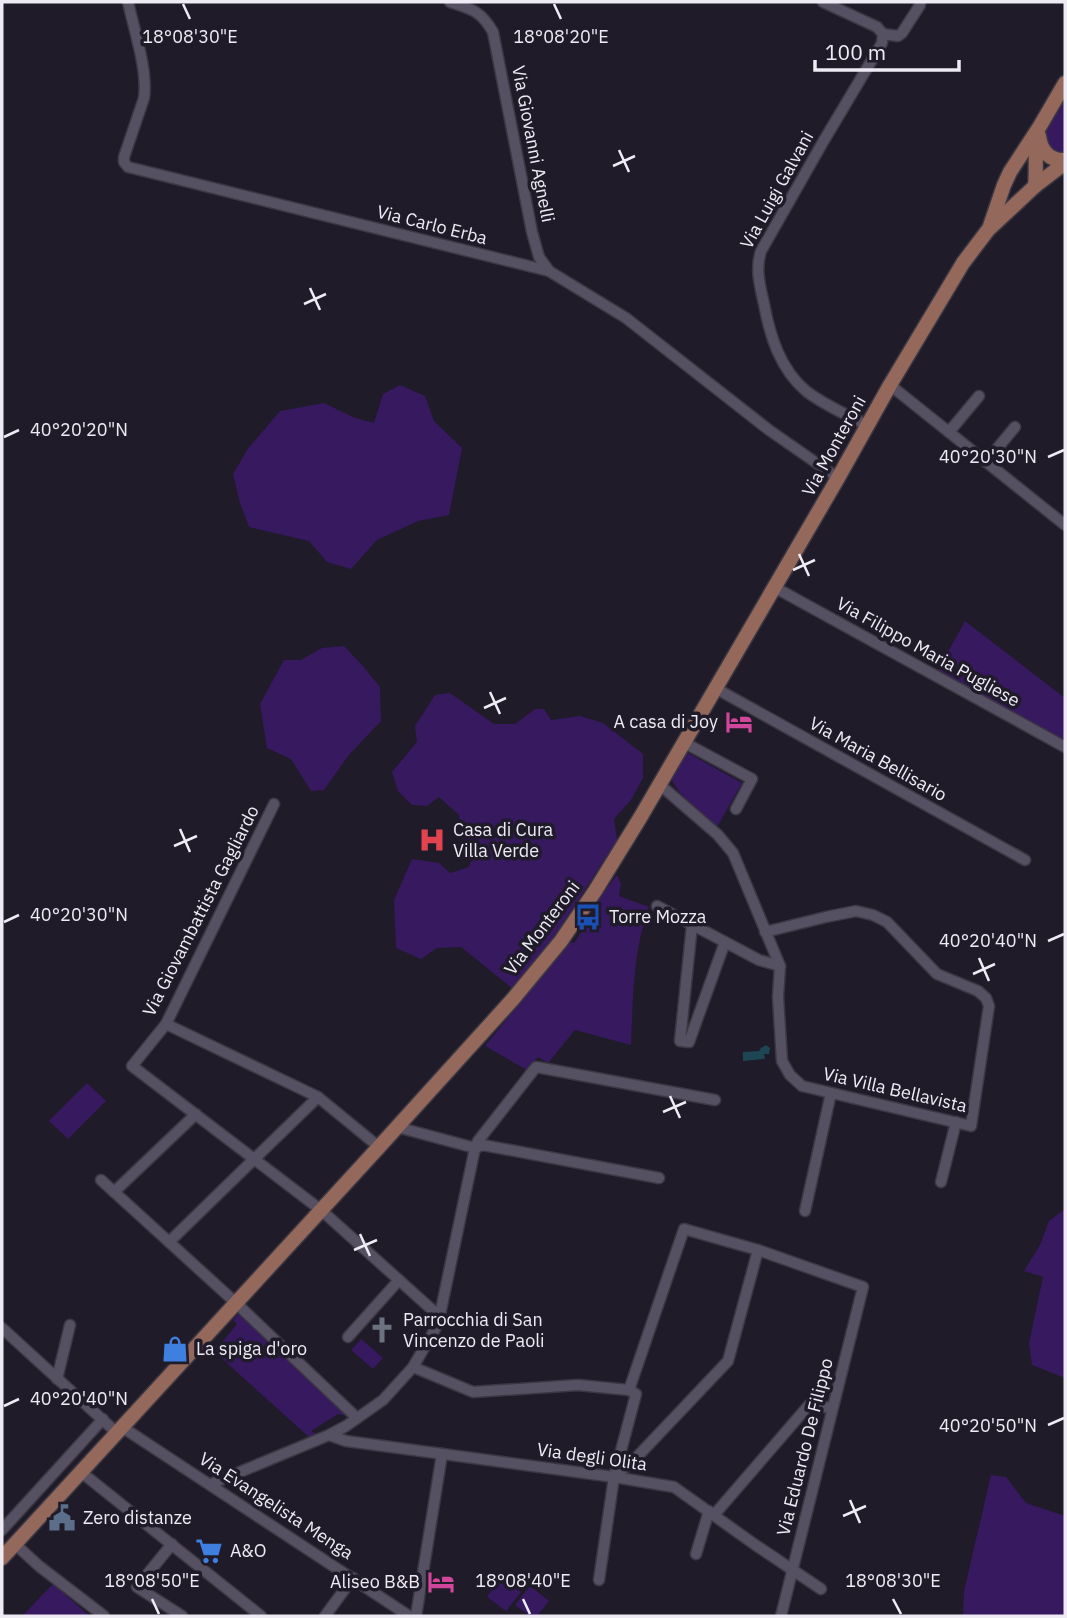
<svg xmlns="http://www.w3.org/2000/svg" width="1067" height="1618" font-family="'IBM Plex Sans',sans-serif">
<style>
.green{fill:#36195f}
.water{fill:#1d4553}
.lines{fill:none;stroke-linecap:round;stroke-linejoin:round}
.minor-casing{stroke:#3b3843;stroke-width:13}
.major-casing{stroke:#3b3843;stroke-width:17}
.minor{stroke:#565162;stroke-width:10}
.major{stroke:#94685b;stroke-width:14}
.ticks{fill:none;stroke:#eeebf5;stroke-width:2.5}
.labels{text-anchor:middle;stroke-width:7;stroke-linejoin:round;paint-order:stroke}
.street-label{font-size:18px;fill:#eeebf5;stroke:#1f1b29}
.poi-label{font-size:18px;fill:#eeebf5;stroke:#1f1b29;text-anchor:start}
.ticks-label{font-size:18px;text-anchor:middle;fill:#eeebf5;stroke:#1f1b29;stroke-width:7;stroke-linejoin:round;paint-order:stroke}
</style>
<rect width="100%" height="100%" fill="#1f1b29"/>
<g class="green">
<polygon points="1065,98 1065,156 1047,149 1045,134"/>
<polygon points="400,385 425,396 434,421 462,448 449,515 418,521 377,540 351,569 327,562 309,541 249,527 240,503 233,474 247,450 280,411 324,403 355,418 374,423 383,394"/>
<polygon points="965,621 1065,698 1065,740 1012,713 938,670"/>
<polygon points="344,646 362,665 380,687 381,721 348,756 324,790 311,791 291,759 267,748 260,704 284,660 301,660 322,648"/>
<polygon points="450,693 494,724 515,724 535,709 544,709 551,720 580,716 603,723 643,754 643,778 631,800 614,819 617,840 549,945 512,988 461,947 437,948 421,959 396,948 394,900 412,859 439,863 450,873 469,867 475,850 462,836 459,815 439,797 427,806 412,805 398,791 392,772 417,742 415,726 435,695"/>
<polygon points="688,753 742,783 717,827 680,793 671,779 686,754"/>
<path d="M617 875 621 884 619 896 649 907C633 951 633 998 631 1045L575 1030 548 1063 538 1057 527 1070 485 1046 569 942 574 943 597 908 594 905Z"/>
<polygon points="87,1083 106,1101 68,1139 49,1121"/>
<polygon points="1065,1209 1065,1378 1032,1365 1029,1343 1043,1277 1024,1271 1040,1245 1049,1221"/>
<polygon points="237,1315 240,1315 348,1416 338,1414 311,1431 317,1434 310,1438 208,1346 211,1343 219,1346 237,1324 233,1320"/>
<polygon points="361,1339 383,1358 373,1369 351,1350"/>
<polygon points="991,1475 1006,1477 1026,1503 1065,1516 1065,1616 963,1616 964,1591"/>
<polygon points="501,1577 521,1592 506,1611 487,1597"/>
<polygon points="53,1584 85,1612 90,1616 22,1616"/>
<polygon points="530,1586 549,1601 537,1616 530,1616 515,1605"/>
</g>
<polygon class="water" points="766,1045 770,1048 769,1054 764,1054 765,1059 743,1061 743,1052 759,1051 761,1048"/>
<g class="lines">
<g class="minor-casing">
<g id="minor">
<path d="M128 2C134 30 148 70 144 98L124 157V162L128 167 549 271 626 318 769 430 838 478"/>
<path d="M450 2C472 9 481 11 493 32L532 232 539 257 549 271"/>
<polyline points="823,2 877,27 883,34"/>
<polyline points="890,385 1065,525"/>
<path d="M867 425C847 415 824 405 806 391 780 369 770 336 764 304 760 286 755 269 761 251L823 142 882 43 883 34 898 36 902 33 920 5"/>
<polyline points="949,432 979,396"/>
<polyline points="986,462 1015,427"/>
<polyline points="774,587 1065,747"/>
<polyline points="715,688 1025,860"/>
<polyline points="683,742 752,779 736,809"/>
<polyline points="659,784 718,835 733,853 780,966 778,997 782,1061 790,1075 802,1086 971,1126 989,1006 986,998 978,991 937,974 887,922 873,915 856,911 826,917 765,932"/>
<polyline points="274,804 166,1024 132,1066 321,1210 439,1316"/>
<polyline points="657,906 759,960 780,966"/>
<polyline points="692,925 680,1041 689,1042 725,942"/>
<polyline points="166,1024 318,1097 379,1147"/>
<polyline points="475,1148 478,1141 536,1067 715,1100"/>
<polyline points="475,1148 483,1145 659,1178"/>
<polyline points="101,1180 236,1303 357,1418"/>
<polyline points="941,1182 956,1122"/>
<polyline points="114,1192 196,1114"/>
<polyline points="805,1211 831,1093"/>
<polyline points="169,1242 318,1097"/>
<polyline points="2,1328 117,1433"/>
<polyline points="348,1337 399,1280"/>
<polyline points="413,1367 473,1392 578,1385 629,1390"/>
<polyline points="57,1379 70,1325"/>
<polyline points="122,1427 409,1616"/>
<polyline points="329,1435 346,1441 614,1477 674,1487 754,1544 821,1589"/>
<polyline points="81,1472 261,1616"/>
<polyline points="614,1477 635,1459 728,1361 758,1250"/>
<polyline points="211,1484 329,1435 346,1426 383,1400 413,1367 438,1324 475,1148 397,1127"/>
<polyline points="714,1515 809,1405 832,1408"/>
<polyline points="2,1530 103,1419"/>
<polyline points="15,1544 39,1566 104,1616"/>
<polyline points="172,1544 137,1587 182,1616"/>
<polyline points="696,1554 709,1511"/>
<polyline points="599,1580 614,1477 636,1394 629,1390 684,1229 758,1250 863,1287 781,1616"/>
<polyline points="325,1616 353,1578"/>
<polyline points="416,1616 442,1454"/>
</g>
</g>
<g class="major-casing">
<g id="major">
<path d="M1039 136C1041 151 1049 161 1065 160"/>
<path d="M1035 186C1037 168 1034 152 1038 135"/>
<polyline points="990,226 1004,185 1010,172 1040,126 1065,83"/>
<polyline points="2,1558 379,1147 513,999 561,941 595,891 640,818 838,478 890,385 963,263 988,230 1035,186 1065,163"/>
</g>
</g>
<use href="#minor" class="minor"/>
<use href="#major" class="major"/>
</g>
<path class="ticks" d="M183 4 190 19M554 4 561 19M619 150 629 172M613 166 635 156M310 288 320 310M304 304 326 294M4 437 19 430M1048 457 1064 450M799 554 809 576M793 570 815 560M490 692 500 714M484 708 506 698M180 829 190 852M174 846 197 836M4 922 19 915M1048 941 1064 934M979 958 989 981M973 974 995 964M670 1096 680 1118M663 1112 686 1102M360 1234 370 1256M354 1250 377 1240M4 1406 19 1399M1048 1425 1064 1418M850 1500 860 1523M843 1516 866 1506M152 1599 159 1614M523 1599 530 1614M893 1599 901 1614"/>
<defs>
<g id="hotel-bare" transform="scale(2.1)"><path d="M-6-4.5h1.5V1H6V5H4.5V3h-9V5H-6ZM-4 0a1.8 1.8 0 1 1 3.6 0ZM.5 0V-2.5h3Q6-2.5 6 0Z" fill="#d1479c" stroke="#1f1b29" stroke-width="2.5" paint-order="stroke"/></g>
<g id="hospital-bare" transform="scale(2.1)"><path d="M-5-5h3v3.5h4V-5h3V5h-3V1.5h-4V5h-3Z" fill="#e0444e" stroke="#1f1b29" stroke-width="2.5" paint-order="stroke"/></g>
<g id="bus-bare" transform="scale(2.1)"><path d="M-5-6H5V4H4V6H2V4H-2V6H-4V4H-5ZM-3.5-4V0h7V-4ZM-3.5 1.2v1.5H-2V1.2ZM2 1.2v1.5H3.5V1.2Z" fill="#1a4fb4" stroke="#1f1b29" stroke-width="2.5" paint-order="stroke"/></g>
<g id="church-bare" transform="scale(2.1)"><path d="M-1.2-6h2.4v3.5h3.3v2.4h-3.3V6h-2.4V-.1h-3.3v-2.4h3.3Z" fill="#6b7280" stroke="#1f1b29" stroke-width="2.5" paint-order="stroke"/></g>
<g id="shop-bare" transform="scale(2.1)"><path d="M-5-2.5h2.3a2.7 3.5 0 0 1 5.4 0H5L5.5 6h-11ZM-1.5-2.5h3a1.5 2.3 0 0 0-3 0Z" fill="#3f7fe0" stroke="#1f1b29" stroke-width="2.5" paint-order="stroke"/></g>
<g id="civic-bare" transform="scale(2.1)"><path d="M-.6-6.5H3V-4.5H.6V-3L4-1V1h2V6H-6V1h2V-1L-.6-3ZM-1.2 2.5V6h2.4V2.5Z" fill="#5c6f8a" stroke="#1f1b29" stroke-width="2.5" paint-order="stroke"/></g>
<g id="supermarket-bare" transform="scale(2.1)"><path d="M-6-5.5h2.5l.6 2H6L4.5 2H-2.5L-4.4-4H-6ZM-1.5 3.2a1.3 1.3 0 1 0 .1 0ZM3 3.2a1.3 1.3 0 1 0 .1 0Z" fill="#3f7fe0" stroke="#1f1b29" stroke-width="2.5" paint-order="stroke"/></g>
</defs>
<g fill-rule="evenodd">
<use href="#hotel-bare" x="739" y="722"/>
<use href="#hospital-bare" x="432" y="840"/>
<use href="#bus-bare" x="588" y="917"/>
<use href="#church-bare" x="382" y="1330"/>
<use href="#shop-bare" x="175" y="1349"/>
<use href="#civic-bare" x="62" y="1518"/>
<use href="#supermarket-bare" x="209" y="1551"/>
<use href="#hotel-bare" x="441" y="1582"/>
</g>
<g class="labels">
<g class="street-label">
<text transform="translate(533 144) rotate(79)" y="6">Via Giovanni Agnelli</text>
<text transform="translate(777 190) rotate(-61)" y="6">Via Luigi Galvani</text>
<text transform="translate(432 225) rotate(14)" y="6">Via Carlo Erba</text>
<text transform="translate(834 446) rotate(-61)" y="6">Via Monteroni</text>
<text transform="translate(928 652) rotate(29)" y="6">Via Filippo Maria Pugliese</text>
<text transform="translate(878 759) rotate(29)" y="6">Via Maria Bellisario</text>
<text transform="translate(201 911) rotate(-63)" y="6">Via Giovambattista Gagliardo</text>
<text transform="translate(542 928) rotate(-53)" y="6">Via Monteroni</text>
<text transform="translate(895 1090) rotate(13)" y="6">Via Villa Bellavista</text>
<text transform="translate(805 1447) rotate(-76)" y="6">Via Eduardo De Filippo</text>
<text transform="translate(592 1457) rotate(8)" y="6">Via degli Olita</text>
<text transform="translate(276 1506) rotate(33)" y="6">Via Evangelista Menga</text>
</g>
<g class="poi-label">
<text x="718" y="728" text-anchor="end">A casa di Joy</text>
<text x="453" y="836">Casa di Cura<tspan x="453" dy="21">Villa Verde</tspan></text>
<text x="609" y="923">Torre Mozza</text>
<text x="403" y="1326">Parrocchia di San<tspan x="403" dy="21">Vincenzo de Paoli</tspan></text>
<text x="196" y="1355">La spiga d'oro</text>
<text x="83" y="1524">Zero distanze</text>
<text x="230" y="1557">A&amp;O</text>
<text x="420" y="1588" text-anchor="end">Aliseo B&amp;B</text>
</g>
</g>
<g class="ticks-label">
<text x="190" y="43">18°08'30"E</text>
<text x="561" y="43">18°08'20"E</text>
<text x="79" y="436">40°20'20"N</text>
<text x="988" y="463">40°20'30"N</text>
<text x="79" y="921">40°20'30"N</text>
<text x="988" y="947">40°20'40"N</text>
<text x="79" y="1405">40°20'40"N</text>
<text x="988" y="1432">40°20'50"N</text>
<text x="152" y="1587">18°08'50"E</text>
<text x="523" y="1587">18°08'40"E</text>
<text x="893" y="1587">18°08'30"E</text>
</g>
<rect width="1067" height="1618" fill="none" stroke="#eeebf5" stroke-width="7"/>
<path d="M815 60v10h144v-10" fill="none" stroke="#eeebf5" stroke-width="3.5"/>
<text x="825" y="60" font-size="21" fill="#eeebf5" stroke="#1f1b29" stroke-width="5" paint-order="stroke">100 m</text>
</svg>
